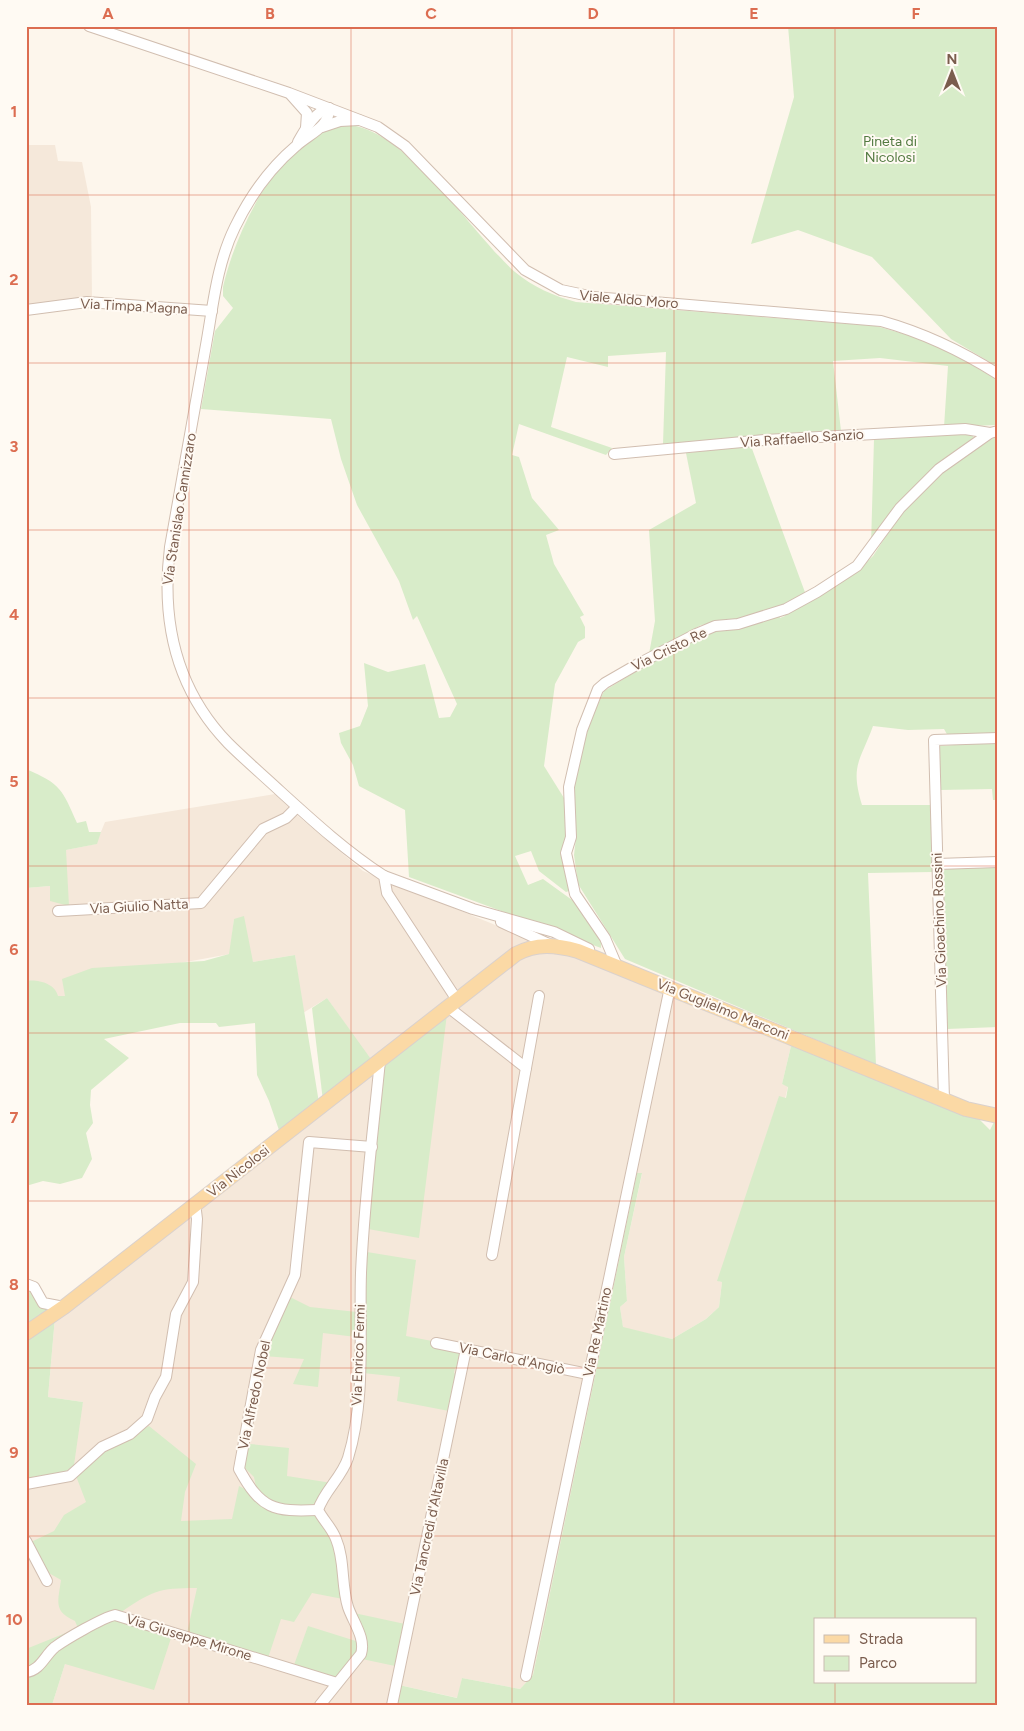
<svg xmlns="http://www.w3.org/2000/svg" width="1024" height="1731" font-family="Figtree,sans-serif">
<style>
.residential{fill:#f5e8da}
.green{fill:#d8ecc9;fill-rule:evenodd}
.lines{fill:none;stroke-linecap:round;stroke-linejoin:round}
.minor-casing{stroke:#d1beb0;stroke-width:12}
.major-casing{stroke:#dad1cd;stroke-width:16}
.minor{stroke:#fff;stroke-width:10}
.major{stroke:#fbd9a5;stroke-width:14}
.grid{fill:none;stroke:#dc6d51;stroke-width:1;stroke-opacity:0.55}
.labels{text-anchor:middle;stroke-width:4;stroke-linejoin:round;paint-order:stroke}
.park-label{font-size:14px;fill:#537a41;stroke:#fffaf3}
.street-label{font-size:14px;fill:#7a5c4d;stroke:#fffaf3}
.neatline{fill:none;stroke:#dc6d51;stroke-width:2}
.grid-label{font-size:16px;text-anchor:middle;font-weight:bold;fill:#dc6d51}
</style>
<rect width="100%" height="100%" fill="#fdf6ec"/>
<g class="residential">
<polygon points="26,145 55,145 58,161 82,162 91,207 92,298 26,305"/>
<polygon points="275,794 298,816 363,871 791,1046 782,1084 788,1086 785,1099 779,1097 718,1281 722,1282 719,1307 706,1319 672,1339 623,1328 620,1307 627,1301 624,1257 642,1174 637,1173 533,1675 520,1689 462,1678 458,1698 399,1685 395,1705 52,1705 65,1664 26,1656 26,1478 65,1472 83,1402 48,1397 55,1317 376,1068 327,998 303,1013 295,955 253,962 234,919 230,954 64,984 66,996 57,996 26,981 26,888 50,886 66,850 96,844 105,822"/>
</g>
<g class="green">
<polygon points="788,26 998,26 998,367 951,339 872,257 798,230 751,244 794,97"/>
<path d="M348 125C407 129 472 234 515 272 533 287 554 296 576 302L876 326 932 342 998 380V425L944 427 948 366 880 358 833 361 841 431 663 444 666 352 608 356V367L567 357 551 427 612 448 606 455 519 424 512 455 519 457 532 498 559 530 546 535 554 564 584 615 580 617 585 627V638L578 642 555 684 544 766 564 798 572 890 566 892 539 871 531 851 515 856 528 885 543 879 579 905 601 940V948L409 877 405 810 359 786 353 765 341 743 339 733 360 726 368 706 364 663 388 672 425 664 439 718 450 717 457 704 417 616 413 620 399 581 357 505 341 459 331 419 201 409 215 331 233 308 223 296V287C236 229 282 132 348 125Z"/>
<polygon points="963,432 972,435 975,440 961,450 871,545 874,439"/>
<path d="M998 435V734L948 736 944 729 908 730 873 726C860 762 850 765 862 805H931L933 872 868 873 876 1065 625 959 578 884 574 855 576 838 572 788 585 733 604 691 663 655 711 632 779 615 780 618 785 616 786 612 860 568 873 556 902 512 947 468Z"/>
<polygon points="751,446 806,595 789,604 736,620 701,625 649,654 655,621 649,530 696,503 686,453"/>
<polygon points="998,742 998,800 993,800 992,789 940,790 940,746"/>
<path d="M26 769C61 784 62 789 77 823L86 821 89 832H101L97 844 66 850 69 906 50 901V886L26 888Z"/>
<polygon points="998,866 998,1027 947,1029 940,867"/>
<path d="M244 916 253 962 295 955 319 1103 280 1133 269 1101 257 1075 255 1023 219 1027 216 1023H180L104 1039 129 1058 91 1090 90 1105 93 1123 86 1133 92 1159 82 1178 60 1184 43 1181 26 1186V981C37 979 55 983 58 996H65L62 979 92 968 204 961 229 954 234 919Z"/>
<polygon points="327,998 373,1062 323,1101 312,1008"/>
<polygon points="447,1014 419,1238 368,1229 384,1066 386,1062"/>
<path d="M791 1046 978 1118 990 1130 994 1122 998 1123V1705H395L399 1685 457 1698 462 1678 520 1689 533 1675 637 1173H642L624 1257 627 1301 620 1307 623 1327 672 1339 706 1319 719 1307 722 1282 717 1281 779 1096 786 1098 788 1087 782 1084ZM815 1620H975V1682H815Z"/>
<polygon points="367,1252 416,1260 406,1336 432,1341 431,1346 462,1352 459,1368 455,1368 454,1373 457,1375 449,1411 397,1401 400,1377 363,1373"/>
<polygon points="26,1286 57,1308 26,1329"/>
<polygon points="288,1296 310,1307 357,1312 356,1337 323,1333 318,1387 293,1384 304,1359 263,1356"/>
<polygon points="55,1317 48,1397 83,1402 74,1465 65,1472 26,1478 26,1339"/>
<path d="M149 1426 196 1464 185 1492 181 1521 232 1519 239 1486 249 1491 260 1502 315 1514 335 1542 343 1599 312 1593 294 1622 281 1619 268 1658 187 1633 197 1588C158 1588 152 1591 120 1613H115L26 1670V1649L78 1628 75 1621C53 1611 58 1602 61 1580L47 1572 31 1542 54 1531 64 1515 86 1502 76 1476 106 1450Z"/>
<polygon points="250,1444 289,1448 287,1476 332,1483 317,1503 295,1509 267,1500 256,1487 254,1477 243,1466"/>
<polygon points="354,1613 405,1624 395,1666 362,1659"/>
<polygon points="112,1617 172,1635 154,1690 65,1664 52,1705 26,1705 26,1674 55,1649"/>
<polygon points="308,1626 359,1642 360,1648 336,1677 294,1665"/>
</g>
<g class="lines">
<g class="minor-casing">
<g id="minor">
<path d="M89 26 289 93 378 127 405 146 525 270 561 290 594 297 881 321C924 333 960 350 998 374"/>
<polyline points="291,95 307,113 306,128"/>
<path d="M329 108C330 127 309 134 296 146 270 168 250 196 235 227 217 263 213 306 206 345 194 412 182 479 170 547 161 620 175 688 228 743 245 760 264 776 281 792 314 822 347 852 384 876L387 893 457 1000"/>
<polyline points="322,127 340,121 359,120"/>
<path d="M298 142C305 130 314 112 329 108"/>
<polyline points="26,310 87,302 212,311"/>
<polyline points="614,454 765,440 965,429 990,433"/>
<polyline points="937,864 998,862"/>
<polyline points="384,876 473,909 554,932 589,949"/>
<polyline points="58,911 201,903 263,829 286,818 297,807"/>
<polyline points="501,922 551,945"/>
<polyline points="616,964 605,938 575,894 566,853 571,837 569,787 582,730 598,689 605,683 638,664 696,634 715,626 738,624 786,609 817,592 857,566 900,508 939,469 990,433 998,431"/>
<polyline points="448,1007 526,1068 492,1255"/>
<polyline points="526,1068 539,996"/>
<polyline points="944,1100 934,740 998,738"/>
<polyline points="26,1284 34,1287 43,1303 64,1307"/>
<polyline points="436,1343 588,1374"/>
<polyline points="26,1484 70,1476 102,1447 130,1434 147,1419 155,1397 166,1377 176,1314 193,1282 197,1219 195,1203"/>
<path d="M318 1510C273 1512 261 1509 239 1469L261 1350 295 1275 309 1142 372 1147"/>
<polyline points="26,1541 47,1581"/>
<path d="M26 1672C40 1671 45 1655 55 1647 66 1639 102 1618 115 1615L337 1683"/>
<polyline points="526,1676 670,987"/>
<path d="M320 1705 361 1654C366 1638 353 1622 348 1607 341 1585 345 1560 336 1539 332 1528 323 1520 318 1510 324 1491 342 1477 348 1458 366 1400 359 1332 361 1273 364 1202 373 1131 380 1061"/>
<polyline points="392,1705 466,1349"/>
</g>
</g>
<g class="major-casing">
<path id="major" d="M26 1333 64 1307 516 954C537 943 555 945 578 951L944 1100 966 1109 998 1116"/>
</g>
<use href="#minor" class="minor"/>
<use href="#major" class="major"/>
</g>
<path class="grid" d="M189 26V1705M351 26V1705M512 26V1705M674 26V1705M835 26V1620M26 195H998M26 363H998M26 530H998M26 698H998M26 866H998M26 1033H998M26 1201H998M26 1368H998M26 1536H998M835 1682V1705"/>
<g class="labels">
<g class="park-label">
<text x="890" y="146">Pineta di<tspan x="890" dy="16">Nicolosi</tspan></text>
</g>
<g class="street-label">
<text transform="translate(629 299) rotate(5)" y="5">Viale Aldo Moro</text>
<text transform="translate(134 306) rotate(3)" y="5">Via Timpa Magna</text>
<text transform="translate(802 438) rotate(-4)" y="5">Via Raffaello Sanzio</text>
<text transform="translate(179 509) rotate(-81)" y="5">Via Stanislao Cannizzaro</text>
<text transform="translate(669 649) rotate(-26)" y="5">Via Cristo Re</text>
<text transform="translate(139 906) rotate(-3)" y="5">Via Giulio Natta</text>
<text transform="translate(939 920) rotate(-92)" y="5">Via Gioachino Rossini</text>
<text transform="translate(723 1009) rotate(22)" y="5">Via Guglielmo Marconi</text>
<text transform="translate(238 1171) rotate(-38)" y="5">Via Nicolosi</text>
<text transform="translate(597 1332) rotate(-78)" y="5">Via Re Martino</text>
<text transform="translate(358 1355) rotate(-88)" y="5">Via Enrico Fermi</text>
<text transform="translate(512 1358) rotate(12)" y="5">Via Carlo d'Angiò</text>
<text transform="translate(254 1395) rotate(-78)" y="5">Via Alfredo Nobel</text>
<text transform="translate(429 1527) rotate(-78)" y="5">Via Tancredi d'Altavilla</text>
<text transform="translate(189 1637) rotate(17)" y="5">Via Giuseppe Mirone</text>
</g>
</g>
<rect width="1024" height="1731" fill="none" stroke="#fffaf3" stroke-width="55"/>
<rect x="814" y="1618" width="162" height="65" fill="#fffaf3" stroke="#cabbb1"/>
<rect x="824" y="1635" width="25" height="8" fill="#fbd9a5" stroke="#cabbb1"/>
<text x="859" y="1644" font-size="15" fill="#7a5c4d">Strada</text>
<rect x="824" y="1656" width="25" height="15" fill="#d8ecc9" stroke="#cabbb1"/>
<text x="859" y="1668" font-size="15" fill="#7a5c4d">Parco</text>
<g transform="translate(952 72)" stroke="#fffaf3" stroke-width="4" paint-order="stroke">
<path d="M0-4L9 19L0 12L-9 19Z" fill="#7a5c4d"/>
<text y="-8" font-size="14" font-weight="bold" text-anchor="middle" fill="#7a5c4d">N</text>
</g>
<rect x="28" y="28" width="968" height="1676" class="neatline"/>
<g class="grid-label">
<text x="108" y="19">A</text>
<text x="270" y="19">B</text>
<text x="431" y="19">C</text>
<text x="593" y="19">D</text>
<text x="754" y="19">E</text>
<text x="916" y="19">F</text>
<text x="14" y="117">1</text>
<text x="14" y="285">2</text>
<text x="14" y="452">3</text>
<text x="14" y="620">4</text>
<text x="14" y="787">5</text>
<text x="14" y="955">6</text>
<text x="14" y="1123">7</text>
<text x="14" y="1290">8</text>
<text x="14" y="1458">9</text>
<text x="14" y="1625">10</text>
</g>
</svg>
